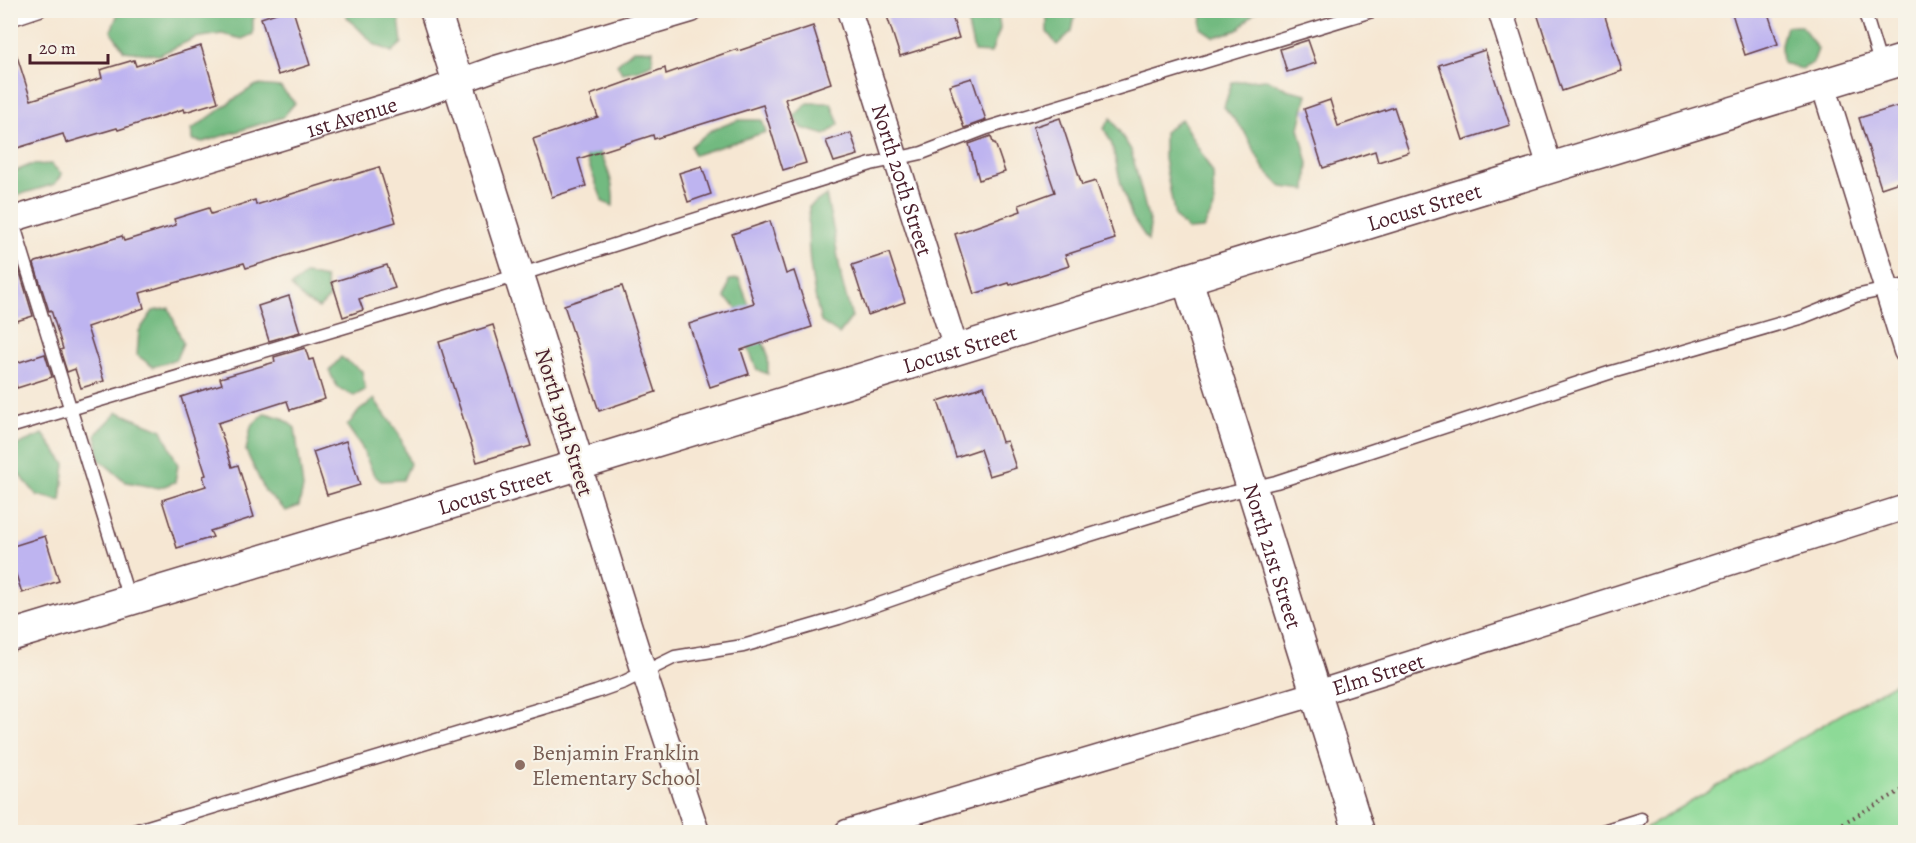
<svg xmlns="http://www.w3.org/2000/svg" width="1916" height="843" font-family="Alegreya,serif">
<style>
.green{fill:#8dda97;stroke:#6c7c61;stroke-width:1.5}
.forest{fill:#72ba80;stroke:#5e6c56;stroke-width:1.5}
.building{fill:#beb4f0}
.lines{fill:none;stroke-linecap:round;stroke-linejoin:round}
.service-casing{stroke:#643d44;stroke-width:15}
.minor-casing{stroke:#643d44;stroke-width:27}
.tertiary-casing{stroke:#643d44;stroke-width:33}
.path{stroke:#643d44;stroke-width:4;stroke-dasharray:1.5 4.5;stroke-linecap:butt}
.service{stroke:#fff;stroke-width:12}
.minor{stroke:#fff;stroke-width:24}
.tertiary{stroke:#fff;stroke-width:30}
.education-dot{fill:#8d6e63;stroke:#f7f3e8;stroke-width:2}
.labels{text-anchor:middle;stroke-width:4.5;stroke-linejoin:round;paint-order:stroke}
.street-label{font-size:22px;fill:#4a1f2b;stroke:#f7f3e8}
.education-label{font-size:22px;fill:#785e54;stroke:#f7f3e8;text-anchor:start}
</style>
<rect width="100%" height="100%" fill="#f7f3e8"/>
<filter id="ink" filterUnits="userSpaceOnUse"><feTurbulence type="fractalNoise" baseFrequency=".0167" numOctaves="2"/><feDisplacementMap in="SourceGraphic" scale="12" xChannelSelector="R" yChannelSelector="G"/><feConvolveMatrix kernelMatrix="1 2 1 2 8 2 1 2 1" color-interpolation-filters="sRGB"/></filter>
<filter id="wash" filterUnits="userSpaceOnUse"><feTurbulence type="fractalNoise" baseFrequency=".008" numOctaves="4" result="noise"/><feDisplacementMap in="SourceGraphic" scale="24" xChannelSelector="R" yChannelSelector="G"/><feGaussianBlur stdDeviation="1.35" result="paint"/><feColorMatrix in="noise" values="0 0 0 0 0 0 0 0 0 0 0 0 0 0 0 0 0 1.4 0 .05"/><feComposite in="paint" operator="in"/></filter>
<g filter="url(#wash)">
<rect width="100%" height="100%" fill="#f6e7d3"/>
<polygon class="green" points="1905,677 1905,832 1639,832"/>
<g class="forest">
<polygon points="119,11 119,10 259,11 253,19 253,34 242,39 222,34 195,38 159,55 124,51 111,31"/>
<polygon points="347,11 398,11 402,43 392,52 374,44 347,17"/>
<polygon points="965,11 998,11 1000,29 991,53 974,52"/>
<polygon points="1047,11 1076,11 1072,31 1057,45 1047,32"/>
<polygon points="1202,11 1202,10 1256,11 1238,30 1214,37 1201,28"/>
<polygon points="1786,26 1802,26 1818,49 1813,63 1802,69 1782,63 1781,44"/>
<polygon points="633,50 653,50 652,63 639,70 622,73 617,64"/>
<polygon points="1266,79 1289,90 1307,94 1299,128 1308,163 1306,190 1282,187 1264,169 1244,131 1224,107 1232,82"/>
<path d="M257 85 280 87 295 103 283 117 203 142 193 140 192 129C215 115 234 97 257 85Z"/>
<polygon points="808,103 831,103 839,124 825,135 802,128 794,116"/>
<polygon points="1111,118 1131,150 1150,225 1148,241 1132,217 1121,184 1112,145 1104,128"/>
<polygon points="1181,119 1213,173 1214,208 1203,229 1188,230 1175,217 1164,159 1164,132"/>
<polygon points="738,120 762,120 766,132 694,155 691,146 710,131"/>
<path d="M590 137C604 159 615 179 613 206L603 202 587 160 583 142Z"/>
<polygon points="51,164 62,174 55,184 18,195 11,195 11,173 30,165"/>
<path d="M826 195 834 233 842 282 852 317 839 334 821 322C811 282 806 247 809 207Z"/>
<polygon points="306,274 325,278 329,298 319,308 305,301 291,286"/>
<polygon points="739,279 768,355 768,374 757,370 748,348 742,320 736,307 725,298 729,280"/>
<polygon points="169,308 183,343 176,359 153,367 137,355 139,331 153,311"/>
<polygon points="341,357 362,371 365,390 354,396 338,388 329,371"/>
<polygon points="374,399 399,434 410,464 403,480 381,481 374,475 361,446 347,426 359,411"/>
<polygon points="118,412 162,430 178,465 175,482 159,488 126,482 99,459 96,434"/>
<polygon points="265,413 282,418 295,428 303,488 299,506 286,511 265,491 246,451 251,426"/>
<polygon points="43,434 65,464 61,501 37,495 13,467 17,445"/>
</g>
<g id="blocks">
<g class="building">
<polygon points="285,10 293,10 310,65 278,75 261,18"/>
<polygon points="885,10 950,10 959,38 900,56"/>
<polygon points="1536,10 1603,10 1622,71 1562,91"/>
<polygon points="1731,10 1767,10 1778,44 1745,55"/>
<polygon points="813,26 831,83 785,99 806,163 783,170 763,105 654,139 653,135 578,159 586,186 552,197 533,139 598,117 590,95 665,68 666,74 737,49 738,51"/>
<polygon points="1308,40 1316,63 1287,72 1280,49"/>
<polygon points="201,46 218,102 185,112 184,109 118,130 117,128 66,143 63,134 14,149 10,137 10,51 15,50 31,100 102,78 100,70 134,60 136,66"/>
<polygon points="1485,50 1510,125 1463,140 1439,65"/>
<polygon points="972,78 986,120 964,128 949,85"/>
<polygon points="1330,100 1338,126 1394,107 1409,152 1378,162 1375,151 1323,168 1304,109"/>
<polygon points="1905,104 1905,180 1881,188 1859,118"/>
<polygon points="1060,118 1082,185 1096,181 1115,239 1065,255 1069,266 1010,285 1009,283 974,294 955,234 1021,211 1019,205 1055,192 1033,127"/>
<polygon points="851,133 858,155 834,162 826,141"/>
<polygon points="991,136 993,143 995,143 1005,172 979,180 969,144"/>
<polygon points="702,166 711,194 688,202 679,173"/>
<polygon points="379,167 396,222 246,268 244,263 140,293 144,308 87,327 104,381 81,388 75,369 67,372 60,350 63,349 51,310 49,311 34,264 36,262 122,236 124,241 176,225 174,219 209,208 211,214 255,200 256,205"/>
<polygon points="770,221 786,274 794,271 812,327 741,350 749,374 710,387 689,324 754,303 732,234"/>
<polygon points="889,253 905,302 868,315 852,265"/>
<polygon points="387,265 395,288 359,299 363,310 343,317 332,282"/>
<polygon points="19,269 33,316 10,323 10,271"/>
<polygon points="622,286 656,392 599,411 564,305"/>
<polygon points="289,296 300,332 269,341 258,306"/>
<polygon points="493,325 531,446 477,462 439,342"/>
<polygon points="305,348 309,360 313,359 325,399 290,410 287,401 218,423 232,467 238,465 254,517 210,531 213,537 177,548 162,500 206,486 203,476 206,475 181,397 222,384 220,378 275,362 274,357"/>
<polygon points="45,354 52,377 17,388 10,365"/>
<polygon points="984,386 1002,442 1007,441 1016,468 989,476 980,449 956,457 938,401"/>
<polygon points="346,441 360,485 327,495 313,452"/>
<polygon points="45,536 59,581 22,593 10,556 10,547"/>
</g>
</g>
</g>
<g filter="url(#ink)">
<use href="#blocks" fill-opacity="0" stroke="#643d44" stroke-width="1.5"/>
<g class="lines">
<g class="service-casing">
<g id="service">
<polyline points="1864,10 1881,66"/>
<polyline points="10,20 40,10"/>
<path d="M12 219C51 346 89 473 129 599"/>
<polyline points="10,427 519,275 871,164 922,153 987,128 1375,10"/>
<polyline points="131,832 596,692 624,682 675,657 743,646 839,618 974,571 1209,498 1276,482 1612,372 1803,317 1855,296 1906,285"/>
<polyline points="1600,832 1641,819"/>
</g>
</g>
<g class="minor-casing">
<g id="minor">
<path id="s1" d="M849 10 956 349"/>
<polyline points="1500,10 1550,167"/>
<polyline points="1823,84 1906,351"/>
<path id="s2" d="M10 220 416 97 496 68 691 10"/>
<polyline points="579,465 644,672 697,832"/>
<path id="s3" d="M847 832 1317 693 1906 507"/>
</g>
</g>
<g class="tertiary-casing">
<g id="tertiary">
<polyline points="435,10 579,465"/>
<path id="s4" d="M1187 279 1359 832"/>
<path id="s5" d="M10 636 579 465 1906 59"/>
</g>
</g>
<polyline class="path" points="1827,832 1906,788"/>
<use href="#service" class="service"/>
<use href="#minor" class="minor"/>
<use href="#tertiary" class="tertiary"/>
</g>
</g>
<circle class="education-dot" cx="520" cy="765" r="6"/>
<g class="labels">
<g class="street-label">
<text dy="8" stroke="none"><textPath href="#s2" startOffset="357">1st Avenue</textPath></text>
<text dy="8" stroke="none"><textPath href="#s1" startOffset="178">North 20th Street</textPath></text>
<text dy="8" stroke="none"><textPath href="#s5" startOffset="1478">Locust Street</textPath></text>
<text dy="8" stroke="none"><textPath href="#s5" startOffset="992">Locust Street</textPath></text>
<text transform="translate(565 422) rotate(73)" y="8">North 19th Street</text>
<text dy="8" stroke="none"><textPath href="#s5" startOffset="506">Locust Street</textPath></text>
<text dy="8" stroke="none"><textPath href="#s4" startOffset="290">North 21st Street</textPath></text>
<text dy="8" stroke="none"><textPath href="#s3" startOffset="554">Elm Street</textPath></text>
</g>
<g class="education-label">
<text x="532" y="760">Benjamin Franklin<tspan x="532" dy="25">Elementary School</tspan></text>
</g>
</g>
<rect width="1916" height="843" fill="none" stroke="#f7f3e8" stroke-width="36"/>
<path d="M30 54v9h78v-9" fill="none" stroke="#4a1f2b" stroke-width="3"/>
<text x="39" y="54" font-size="18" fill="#4a1f2b" stroke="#f7f3e8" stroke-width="4.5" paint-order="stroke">20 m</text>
</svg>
